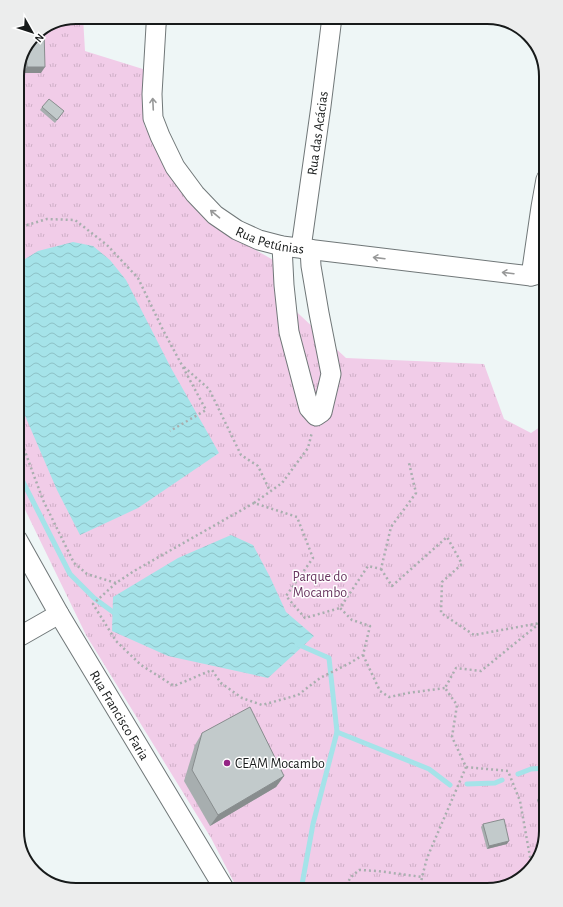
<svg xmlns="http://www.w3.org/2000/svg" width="563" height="907" font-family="'Alegreya Sans',sans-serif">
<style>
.park{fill:url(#park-tufts)}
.water{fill:url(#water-waves)}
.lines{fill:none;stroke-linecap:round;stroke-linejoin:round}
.stream{stroke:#a5e3e9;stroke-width:5}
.street-casing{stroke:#707778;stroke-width:21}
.path{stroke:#a9afaf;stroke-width:2.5;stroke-dasharray:2 3;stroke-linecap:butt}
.street{stroke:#fff;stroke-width:19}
.wall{fill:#a7aeaf}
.shaded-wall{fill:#888d8e}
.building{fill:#c2cacb;stroke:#888d8e}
.oneway{stroke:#979898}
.poi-dot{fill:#942485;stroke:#fff;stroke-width:1.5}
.labels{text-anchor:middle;stroke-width:3;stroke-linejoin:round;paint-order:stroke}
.street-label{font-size:14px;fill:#171a1a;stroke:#fff}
.park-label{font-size:14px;fill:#693660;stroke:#fff}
.poi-label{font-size:14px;fill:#171a1a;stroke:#fff;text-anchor:start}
.rim{fill:none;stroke:#171a1a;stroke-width:2}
</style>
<defs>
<pattern id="park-tufts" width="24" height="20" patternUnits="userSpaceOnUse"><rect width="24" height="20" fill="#f1cce8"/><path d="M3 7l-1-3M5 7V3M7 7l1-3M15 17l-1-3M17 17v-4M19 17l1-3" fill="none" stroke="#ceafc6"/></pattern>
<pattern id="water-waves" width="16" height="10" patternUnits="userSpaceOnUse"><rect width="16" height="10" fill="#a5e3e9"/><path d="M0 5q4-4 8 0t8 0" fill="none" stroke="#8dc2c7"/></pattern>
</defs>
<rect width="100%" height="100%" fill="#eef6f6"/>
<polygon class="park" points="76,17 83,17 85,51 146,70 144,125 174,182 215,227 275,261 286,302 346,358 484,364 504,419 531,433 546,423 546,832 536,864 514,884 487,890 238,890 211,838 86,635 17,493 17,72 34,34"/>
<g class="water">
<polygon points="73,242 93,246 110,260 126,280 171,368 219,453 138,508 80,535 57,490 17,397 17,264 38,251"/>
<polygon points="231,535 253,545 270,577 286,612 314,636 268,678 168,656 112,631 113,597 178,558"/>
</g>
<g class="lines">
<g class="stream">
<polyline points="17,470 70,574 94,598 117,615"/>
<polyline points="297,644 329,658 337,732 313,824 301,890"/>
<polyline points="337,732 429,769 450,785"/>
<polyline points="518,774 531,769 546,768"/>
<polyline points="467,784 495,783 502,780"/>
</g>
<g class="street-casing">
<g id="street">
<path id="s1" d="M157 17 156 26 152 94 153 118 160 136 175 167 195 194 215 215 237 230 259 240 282 246 531 276 546 272"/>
<polyline points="282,246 284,285 289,332 309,408 316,416 322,412 331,374 319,313 311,266 310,249"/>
<path id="s2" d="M301 248 321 106 332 17"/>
<polyline points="531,276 541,207 546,179"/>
<path id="s3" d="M17 539 59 614 225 890"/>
<polyline points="17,638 59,614"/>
</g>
</g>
<g class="path">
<polyline points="17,228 47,219 75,220 107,245 138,278 163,330 206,410 170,431"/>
<polyline points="184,367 209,389 241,455 258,466 270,491"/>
<polyline points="17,430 43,500 74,563 87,574 116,583 134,571 254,503 297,517 313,558 286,596 305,618 340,608"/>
<polyline points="254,503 282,483 308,448 312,432"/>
<polyline points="381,569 392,586 447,537 462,564 442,582 441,613 474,635 540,623 481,671 456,668 445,688 457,705 452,737 466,767 508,771 520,801 532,868"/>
<polyline points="116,583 93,604 116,641 141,665 174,686 212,670 221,683 242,698 262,705 298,695 320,678 350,663 363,655 370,626 352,620 340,608 368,566 381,569 391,527 416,493 409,463"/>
<polyline points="363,655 380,691 389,697 408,693 445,688"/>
<polyline points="345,890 350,878 359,870 378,871 422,877"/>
<polyline points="420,890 422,877 427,858 466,767"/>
</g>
<use href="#street" class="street"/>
</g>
<g class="wall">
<polygon points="34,34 41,73 23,73 22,60"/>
<polygon points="42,107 64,111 55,123 40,110"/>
<polygon points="202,733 284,776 276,787 210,826 184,781 195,745"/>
<polygon points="546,795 546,822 544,822 537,800 539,797"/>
<polygon points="483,824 507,844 487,849 481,827"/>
</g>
<g class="shaded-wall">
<polygon points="27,67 45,67 41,73 23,73"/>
<polygon points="284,776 276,787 210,826 218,815"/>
<polygon points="509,841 507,844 487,849 489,846"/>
</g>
<g class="building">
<polygon points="44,30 45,67 27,67 26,51 34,34"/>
<polygon points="49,99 64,111 57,120 42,107"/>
<polygon points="250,707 284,776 218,815 192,770 202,733"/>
<polygon points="546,795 546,818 539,797"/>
<polygon points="504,819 509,841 489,846 483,824"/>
</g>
<defs><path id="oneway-shaft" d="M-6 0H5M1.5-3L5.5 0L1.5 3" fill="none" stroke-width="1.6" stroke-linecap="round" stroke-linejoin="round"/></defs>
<g class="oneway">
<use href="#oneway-shaft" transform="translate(153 104) rotate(-93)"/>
<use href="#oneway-shaft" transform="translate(215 214) rotate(-140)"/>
<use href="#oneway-shaft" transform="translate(379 258) rotate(-173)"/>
<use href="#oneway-shaft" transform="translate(508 273) rotate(-173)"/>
</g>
<circle class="poi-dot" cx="227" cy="763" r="4"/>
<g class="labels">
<g class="street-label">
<text dy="5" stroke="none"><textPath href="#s2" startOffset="116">Rua das Acácias</textPath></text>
<text dy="5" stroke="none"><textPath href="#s1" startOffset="279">Rua Petúnias</textPath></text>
<text dy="5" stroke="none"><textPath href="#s3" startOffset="204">Rua Francisco Faria</textPath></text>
</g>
<g class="park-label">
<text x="320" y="581">Parque do<tspan x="320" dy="16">Mocambo</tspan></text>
</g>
<g class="poi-label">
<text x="235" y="768">CEAM Mocambo</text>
</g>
</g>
<path d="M0 0H563V907H0ZM76 24H487A52 52 0 0 1 539 76V831A52 52 0 0 1 487 883H76A52 52 0 0 1 24 831V76A52 52 0 0 1 76 24Z" fill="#eceded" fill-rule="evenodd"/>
<path class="rim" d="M76 24H487A52 52 0 0 1 539 76V831A52 52 0 0 1 487 883H76A52 52 0 0 1 24 831V76A52 52 0 0 1 76 24Z"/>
<g transform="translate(32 32) rotate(129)" stroke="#ffffff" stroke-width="3" paint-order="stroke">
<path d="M0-3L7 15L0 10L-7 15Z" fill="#171a1a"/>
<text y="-6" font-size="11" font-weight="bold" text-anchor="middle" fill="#171a1a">N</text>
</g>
</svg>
